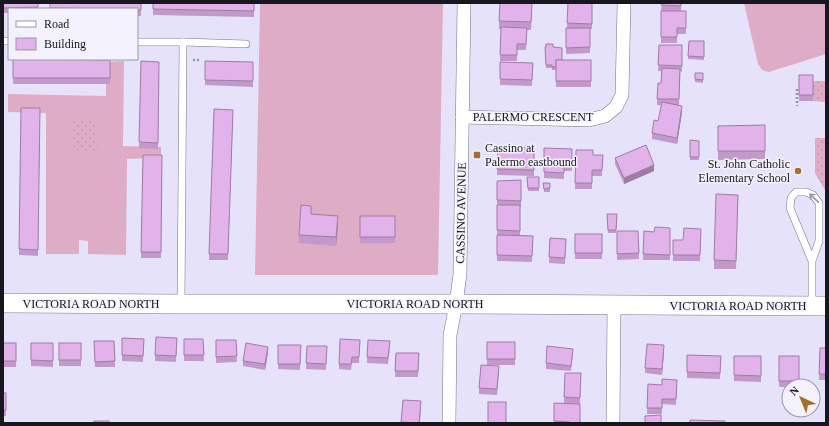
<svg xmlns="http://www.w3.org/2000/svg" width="829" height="426" font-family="'Times New Roman',serif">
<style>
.grass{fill:#dfacc5}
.park{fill:url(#park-dots)}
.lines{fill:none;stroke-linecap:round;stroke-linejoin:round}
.service-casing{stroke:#767287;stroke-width:8}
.minor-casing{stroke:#767287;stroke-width:14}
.secondary-casing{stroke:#767287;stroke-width:20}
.path{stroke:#9693a5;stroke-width:2.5;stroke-dasharray:2 2;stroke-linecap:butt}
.service{stroke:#fff;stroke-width:7}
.minor{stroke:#fff;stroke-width:13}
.secondary{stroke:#fff;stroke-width:19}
.wall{fill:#c299ca}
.shaded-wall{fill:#9e7da4}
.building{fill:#e2b2eb;stroke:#9e7da4}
.oneway{stroke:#97969a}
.poi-dot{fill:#a56e2a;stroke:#f3f1fb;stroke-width:1.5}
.labels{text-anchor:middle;stroke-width:3;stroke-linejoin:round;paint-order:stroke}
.street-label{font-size:12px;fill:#18161e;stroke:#f3f1fb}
.poi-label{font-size:12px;fill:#18161e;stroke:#f3f1fb;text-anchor:start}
</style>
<defs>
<pattern id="park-dots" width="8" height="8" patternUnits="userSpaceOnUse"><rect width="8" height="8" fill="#dfacc5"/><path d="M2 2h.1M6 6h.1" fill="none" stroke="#bf93a9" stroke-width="1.8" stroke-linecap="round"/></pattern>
</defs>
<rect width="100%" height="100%" fill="#e6e2fa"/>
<g class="grass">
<polygon points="260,3 443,3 438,275 255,275"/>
<polygon points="744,3 826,3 826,54 769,72 762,70 758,64"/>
<polygon points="124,61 123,146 161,147 161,158 127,159 126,255 88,254 88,241 79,240 79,254 46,254 46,113 8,112 8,94 106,96 106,62"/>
</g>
<g class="park">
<polygon points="813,81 826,81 826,102 813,101"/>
<polygon points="74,119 97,120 98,150 74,150"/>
<polygon points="815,138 826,138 826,192 815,173"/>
</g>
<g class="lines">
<g class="service-casing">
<g id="service">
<polyline points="3,41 9,41"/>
<polyline points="137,42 183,42 246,44"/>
<polyline points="812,261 790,208 791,198 796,192 806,192 813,195 819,203 819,241 812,261 812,306"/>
<polyline points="181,304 183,42"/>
</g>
</g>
<g class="minor-casing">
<g id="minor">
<polyline points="462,117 589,120 605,116 616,107 622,95 624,3"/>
<polyline points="449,423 450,335 456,304 460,274 464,3"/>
<polyline points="613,423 614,305"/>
</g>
</g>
<g class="secondary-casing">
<polyline id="secondary" points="3,303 181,304 456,304 826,306"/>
</g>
<g class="path">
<polyline points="193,60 200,60"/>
<polyline points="797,89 797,106"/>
</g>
<use href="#service" class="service"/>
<use href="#minor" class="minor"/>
<use href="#secondary" class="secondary"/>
</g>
<g class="wall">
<polygon points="3,3 38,3 38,9 9,9 9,13 3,13"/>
<polygon points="50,3 141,3 141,16 137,16 137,9 50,9"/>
<polygon points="153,3 254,3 254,17 153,15"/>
<polygon points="568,3 592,3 592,29 590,29 590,53 566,54 566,28 567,28"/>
<polygon points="662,3 681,3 681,11 686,11 686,34 677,34 677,43 661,43 661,11"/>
<polygon points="532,9 531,30 527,30 526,50 517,50 517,61 500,61 501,29 499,29 499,21"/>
<polygon points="689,41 704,41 704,60 688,59"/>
<polygon points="659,45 682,45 682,72 680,71 679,105 682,112 677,144 652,139 652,133 658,121 661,105 657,105 657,99 661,83 662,71 658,71"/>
<polygon points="545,47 553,47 562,60 591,60 591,87 556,87 556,70 552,70 552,68 546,68"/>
<polygon points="13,59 110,60 110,84 13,84"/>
<polygon points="141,61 159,62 158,149 139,148"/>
<polygon points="205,61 253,62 253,87 205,85"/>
<polygon points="500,62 533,63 532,86 500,85"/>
<polygon points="695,73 703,73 703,83 695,82"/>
<rect x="799" y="75" width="14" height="26"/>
<polygon points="21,108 40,108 38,256 19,255"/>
<polygon points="214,109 233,110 228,260 209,260"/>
<polygon points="765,125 765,159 718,160 718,126"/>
<polygon points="690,140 699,141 699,160 690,160"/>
<polygon points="498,147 534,148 534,176 497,175"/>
<polygon points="544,148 572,149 572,171 564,171 564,179 544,178"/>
<polygon points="576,150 593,155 603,155 602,176 592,176 592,189 575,189"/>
<polygon points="143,155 162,155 161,258 141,258"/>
<polygon points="615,158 654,171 624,184 615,164"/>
<polygon points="527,177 539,177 539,191 528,191"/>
<polygon points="521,180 521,207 520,207 520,235 533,236 532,262 497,261 497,181"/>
<polygon points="543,183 550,183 550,192 544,192"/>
<polygon points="738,195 736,269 714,269 714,260"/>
<polygon points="311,214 338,225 336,246 299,243 299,235"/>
<polygon points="607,214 617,214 616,233 608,233"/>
<rect x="360" y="216" width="35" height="27"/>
<polygon points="670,228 670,260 643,260 644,231 654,232"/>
<polygon points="701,229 700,261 673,261 673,240 683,240"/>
<polygon points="617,231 638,231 639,259 617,260"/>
<rect x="575" y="234" width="27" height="25"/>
<polygon points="550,238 566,239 565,264 549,263"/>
<polygon points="122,338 144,339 143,362 122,361"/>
<polygon points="177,338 176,362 155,361 155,355"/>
<polygon points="184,339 203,339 204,361 184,361"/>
<polygon points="216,340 236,340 237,362 216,363"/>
<polygon points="360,340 359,363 352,363 351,370 339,369 339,364"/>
<polygon points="94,341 114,341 115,367 95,367"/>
<rect x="487" y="342" width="28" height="23"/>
<rect x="3" y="343" width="13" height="24"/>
<polygon points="31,343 53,343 53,367 31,366"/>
<rect x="59" y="343" width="22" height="23"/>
<polygon points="278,345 301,345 300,370 278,369"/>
<polygon points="307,346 327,346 326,370 306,369"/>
<polygon points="390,347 388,364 367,363 367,357"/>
<polygon points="820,348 826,348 826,380 819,380"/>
<polygon points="664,351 662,375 645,373 645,368"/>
<polygon points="268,352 265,370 243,366 243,361"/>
<polygon points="396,353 419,359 418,377 395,377"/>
<polygon points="573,354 571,371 546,369 546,363"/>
<polygon points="687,355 721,356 720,379 687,378"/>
<polygon points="734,356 761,356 761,382 734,381"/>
<polygon points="779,356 799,356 799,386 789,386 789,387 779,387"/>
<polygon points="499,372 497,395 479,394 479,388"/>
<polygon points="565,373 581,373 580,404 564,403"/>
<polygon points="677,380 676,405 662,404 662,414 647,414 648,384 662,385"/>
<rect x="3" y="393" width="3" height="23"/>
<polygon points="403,400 421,407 420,423 401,423"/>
<polygon points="554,403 580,423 554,423"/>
</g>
<g class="shaded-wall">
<polygon points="682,106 682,112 677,144 677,138"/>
<polygon points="654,165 654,171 624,184 624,178"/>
<polygon points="338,216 338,225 336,246 336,237"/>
<polygon points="664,345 664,351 662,375 662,369"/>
<polygon points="268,347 268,352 265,370 265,364"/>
</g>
<g class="building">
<polygon points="3,3 38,3 38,7 3,8"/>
<polygon points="50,3 141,3 141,10 137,10 137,9 50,8"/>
<polygon points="153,3 254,3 254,11 153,9"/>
<polygon points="500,3 532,3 531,22 499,21"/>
<polygon points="568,3 592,3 592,24 567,23"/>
<polygon points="662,3 681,3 681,6 661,5"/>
<polygon points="661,11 686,11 686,28 677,28 677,37 661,37"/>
<polygon points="501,27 527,28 526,44 517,44 517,55 500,55"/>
<polygon points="566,28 590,28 590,47 566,48"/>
<polygon points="689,41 704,41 704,57 688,56"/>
<polygon points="546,44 553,44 553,47 562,48 562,60 556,60 556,67 552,67 552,65 546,65 545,47 546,47"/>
<polygon points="659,45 682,45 682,66 658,65"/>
<polygon points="13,59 110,60 110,78 13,78"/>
<rect x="556" y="60" width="35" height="21"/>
<polygon points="141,61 159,62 158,143 139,142"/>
<polygon points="205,61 253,62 253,81 205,80"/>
<polygon points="500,62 533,63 532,80 500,79"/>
<polygon points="662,68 680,69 679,99 657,99 658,83 661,83"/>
<polygon points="695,73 703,73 703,80 695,79"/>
<rect x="799" y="75" width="14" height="20"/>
<polygon points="662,102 682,106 677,138 652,133 654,120 658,121"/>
<polygon points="21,108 40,108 38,250 19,249"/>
<polygon points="214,109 233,110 228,254 209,254"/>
<polygon points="765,125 765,151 718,151 718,126"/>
<polygon points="690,140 699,141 699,157 690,157"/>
<polygon points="646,145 654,165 624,178 615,158"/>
<polygon points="498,147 534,148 534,170 497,169"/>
<polygon points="544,148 572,149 572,165 564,165 564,173 544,172"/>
<polygon points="576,150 593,150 593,155 603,155 602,170 592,170 592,183 575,183"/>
<polygon points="143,155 162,155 161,252 141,252"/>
<polygon points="527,177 539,177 539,188 528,188"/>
<polygon points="521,180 521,201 497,200 497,181"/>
<polygon points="543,183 550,183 550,188 544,189"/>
<polygon points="716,194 738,195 736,261 714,260"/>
<polygon points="301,205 311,206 311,214 338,216 336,237 299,235"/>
<polygon points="497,205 520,205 520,231 497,230"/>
<polygon points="607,214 617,214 616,230 608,230"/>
<rect x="360" y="216" width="35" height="21"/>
<polygon points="655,227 670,228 670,255 643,254 644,231 654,232"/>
<polygon points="684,228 701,229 700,255 673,255 673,240 683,240"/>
<polygon points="617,231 638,231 639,253 617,254"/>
<rect x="575" y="234" width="27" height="19"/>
<polygon points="497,235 533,236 532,256 497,255"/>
<polygon points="550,238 566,239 565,258 549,257"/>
<polygon points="156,337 177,338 176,356 155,355"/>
<polygon points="122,338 144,339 143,356 122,355"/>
<polygon points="184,339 203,339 204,355 184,355"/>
<polygon points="340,339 360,340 359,357 352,357 351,364 339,364"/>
<polygon points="216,340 236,340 237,356 216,357"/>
<polygon points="368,340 390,341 388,358 367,357"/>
<polygon points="94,341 114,341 115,361 95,362"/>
<rect x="487" y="342" width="28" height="17"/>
<rect x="3" y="343" width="13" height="18"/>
<polygon points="31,343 53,343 53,361 31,360"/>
<rect x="59" y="343" width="22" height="17"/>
<polygon points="246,343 268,347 265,364 243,361"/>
<polygon points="647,344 664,345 662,369 645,368"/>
<polygon points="278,345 301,345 300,364 278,364"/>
<polygon points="307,346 327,346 326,364 306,363"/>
<polygon points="547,346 573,349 571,366 546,363"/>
<polygon points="820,348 826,348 826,374 819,374"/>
<polygon points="396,353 419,353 418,371 395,371"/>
<polygon points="687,355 721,356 720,373 687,372"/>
<polygon points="734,356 761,356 761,376 734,375"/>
<rect x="779" y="356" width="20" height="25"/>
<polygon points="481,365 499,366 497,389 479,388"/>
<polygon points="565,373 581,373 580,398 564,397"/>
<polygon points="662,379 677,380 676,399 662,399 662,408 647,408 648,384 662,385"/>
<rect x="3" y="393" width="3" height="17"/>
<polygon points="403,400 421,401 419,423 401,422"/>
<rect x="488" y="402" width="18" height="21"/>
<polygon points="554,403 580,404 580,423 570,423 570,422 554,421"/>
<polygon points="661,415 661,423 645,423 645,416"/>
<polygon points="690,420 725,421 725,423 690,423"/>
<rect x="94" y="421" width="15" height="2"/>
</g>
<defs><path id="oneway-shaft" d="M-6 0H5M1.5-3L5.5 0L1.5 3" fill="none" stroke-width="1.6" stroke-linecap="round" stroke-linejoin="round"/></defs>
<use class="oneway" href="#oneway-shaft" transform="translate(814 198) rotate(-137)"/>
<g class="poi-dot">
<rect x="473" y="151" width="8" height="8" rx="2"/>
<circle cx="798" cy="171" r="4"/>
</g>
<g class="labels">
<g class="street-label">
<text x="533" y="121">PALERMO CRESCENT</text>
<text transform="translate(461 213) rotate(-89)" y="4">CASSINO AVENUE</text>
<text x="91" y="308">VICTORIA ROAD NORTH</text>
<text x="415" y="308">VICTORIA ROAD NORTH</text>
<text x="738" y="310">VICTORIA ROAD NORTH</text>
</g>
<g class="poi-label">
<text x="485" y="152">Cassino at<tspan x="485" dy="14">Palermo eastbound</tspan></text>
<text x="790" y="168" text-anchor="end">St. John Catholic<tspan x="790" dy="14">Elementary School</tspan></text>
</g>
</g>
<rect width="829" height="426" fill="none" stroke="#18161e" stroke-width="8"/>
<rect x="8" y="8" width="130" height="52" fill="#f3f1fb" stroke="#9b99a3"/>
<rect x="16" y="21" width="20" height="6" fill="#ffffff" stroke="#9b99a3"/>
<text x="44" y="28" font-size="12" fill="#18161e">Road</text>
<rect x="16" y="38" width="20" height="12" fill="#e2b2eb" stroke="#9b99a3"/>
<text x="44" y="48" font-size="12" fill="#18161e">Building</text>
<g transform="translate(801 398) rotate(316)"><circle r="19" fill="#f3f1fb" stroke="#9b99a3"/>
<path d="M0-3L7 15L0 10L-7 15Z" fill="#a56e2a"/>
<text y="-6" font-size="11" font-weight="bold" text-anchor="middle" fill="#18161e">N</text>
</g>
</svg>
